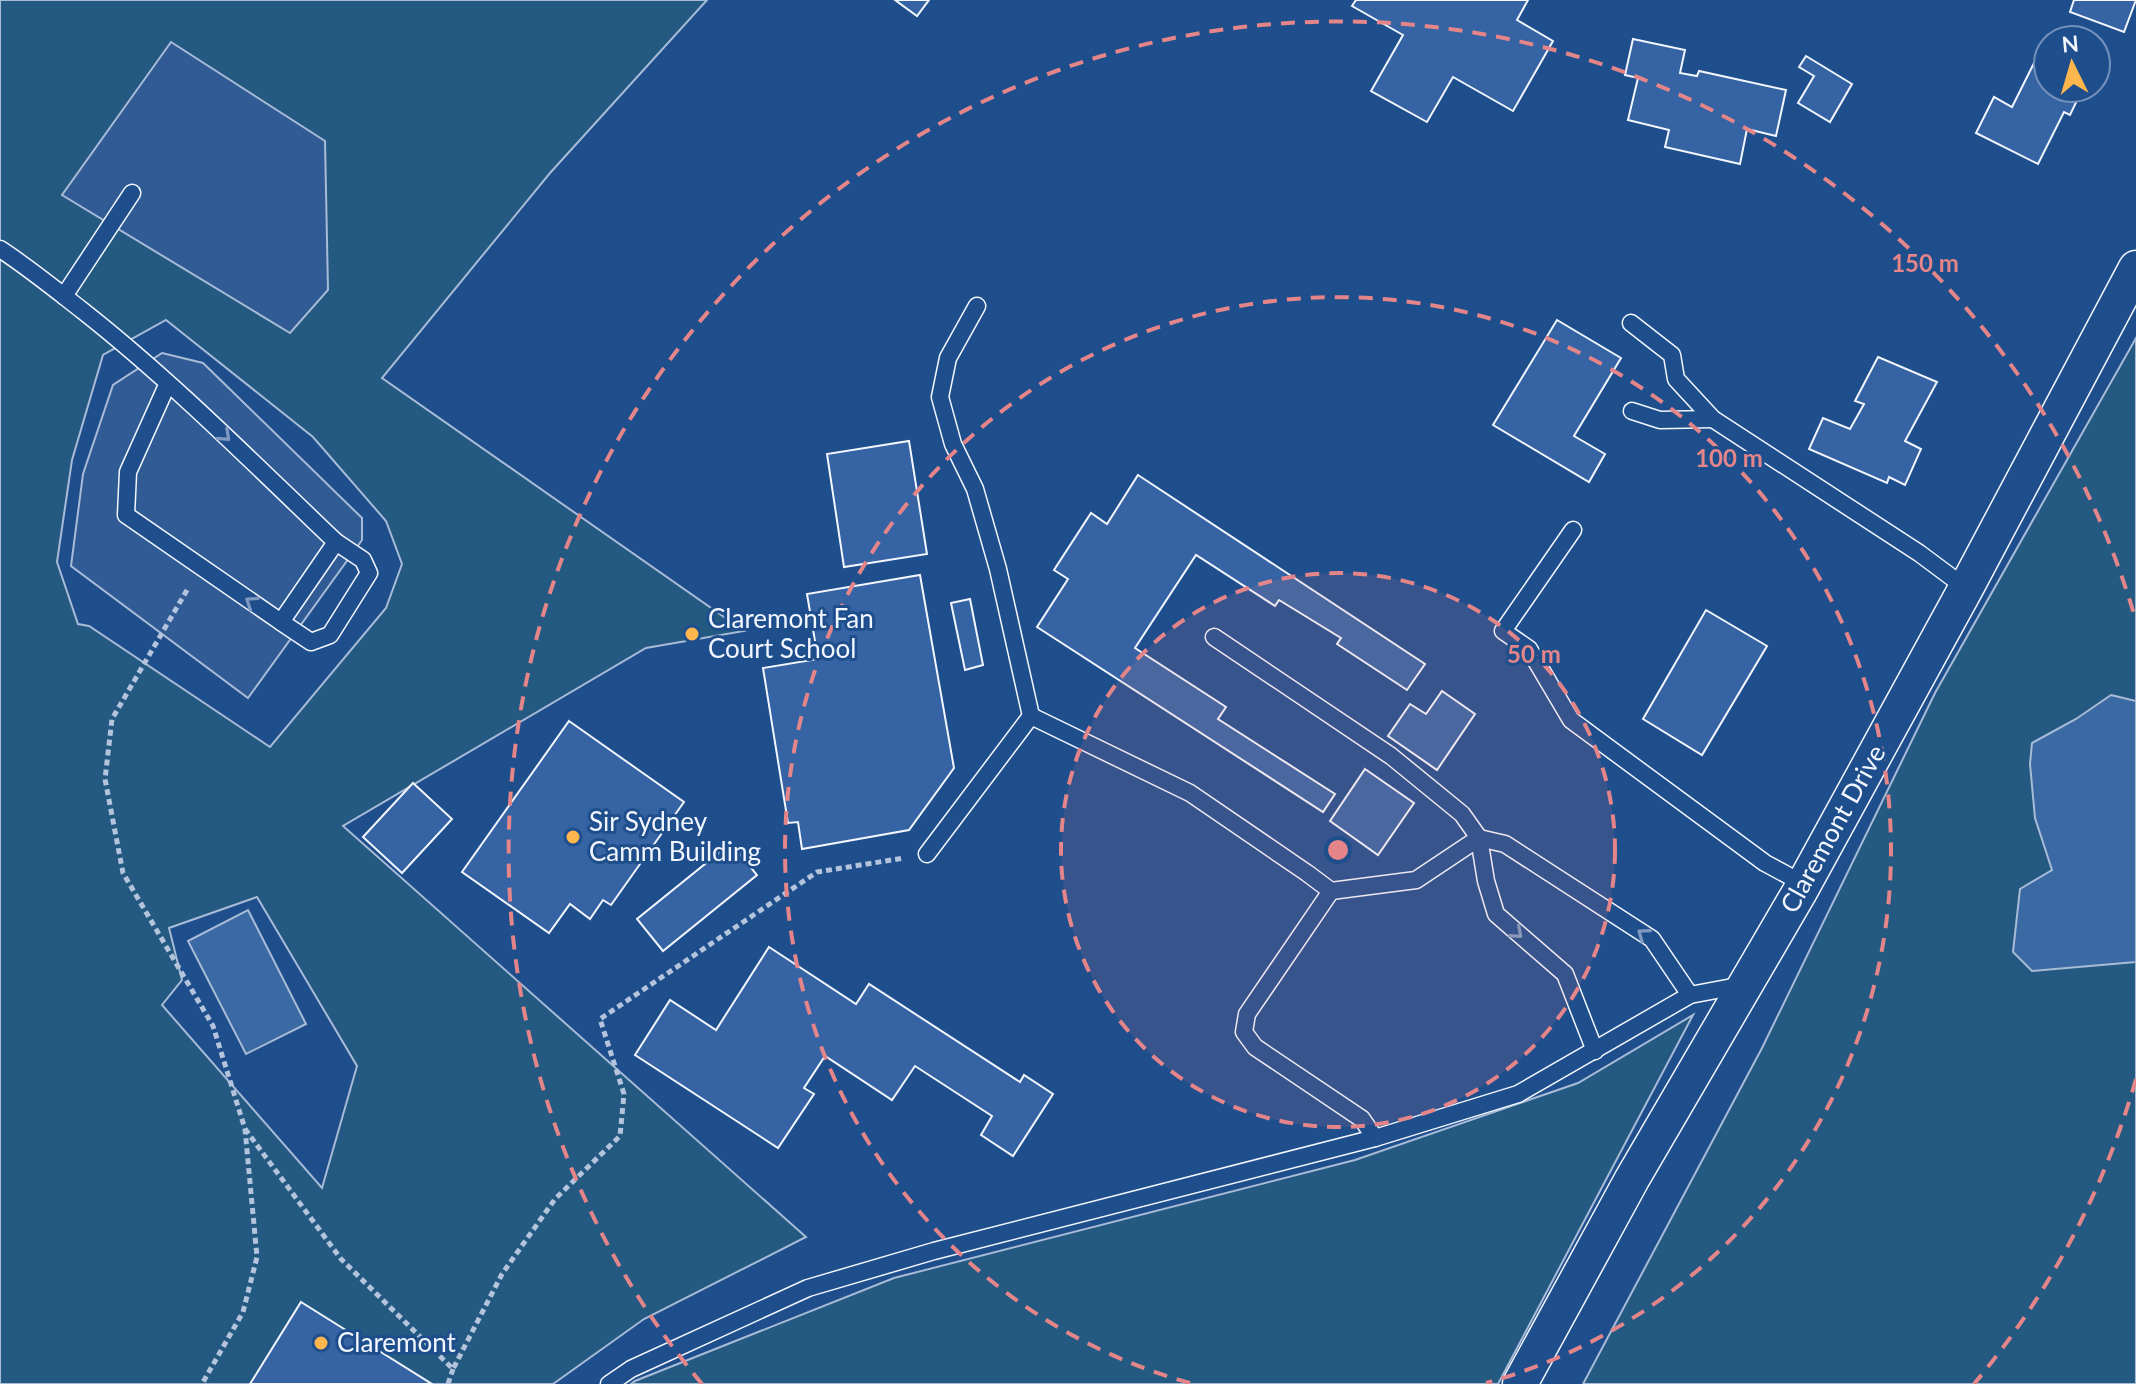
<svg xmlns="http://www.w3.org/2000/svg" width="2136" height="1384" font-family="Lato,sans-serif">
<style>
.green{fill:#245a82;stroke:#a8bbd7;stroke-width:2;fill-rule:evenodd}
.parking{fill:#305b95;stroke:#a8bbd7;stroke-width:2}
.water{fill:#3b69a3;stroke:#a8bbd7;stroke-width:2}
.building{fill:#3563a3;stroke:#f2f6ff;stroke-width:2}
.lines{fill:none;stroke-linecap:round;stroke-linejoin:round}
.service-casing{stroke:#f2f6ff;stroke-width:19}
.minor-casing{stroke:#f2f6ff;stroke-width:37}
.path{stroke:#b3c4dc;stroke-width:5;stroke-dasharray:6 4;stroke-linecap:butt}
.service{stroke:#1f4e8c;stroke-width:16}
.minor{stroke:#1f4e8c;stroke-width:34}
.oneway{stroke:#7e9ac0}
.ring{fill:none;stroke:#e38589;stroke-width:4;stroke-dasharray:14 10}
.poi-dot{fill:#ffb74d;stroke:#1f4e8c;stroke-width:3}
.labels{text-anchor:middle;stroke-width:6;stroke-linejoin:round;paint-order:stroke}
.poi-label{font-size:26px;fill:#f2f6ff;stroke:#1f4e8c;text-anchor:start}
.street-label{font-size:26px;fill:#f2f6ff;stroke:#1f4e8c}
.centre{fill:#e38589;stroke:#1f4e8c;stroke-width:4}
.ring-label{font-size:24px;text-anchor:middle;font-weight:bold;fill:#e38589;stroke:#1f4e8c;stroke-width:6;stroke-linejoin:round;paint-order:stroke}
</style>
<rect width="100%" height="100%" fill="#1f4e8c"/>
<g class="green">
<path d="M0 0H707L550 173 382 378 744 631 646 648 343 826 806 1237 644 1319 553 1384H0ZM166 320 313 437 386 521 402 564 386 608 270 747 89 626 78 624 57 562 72 460 103 355ZM257 897 357 1066 322 1188 162 1005 182 980 169 928Z"/>
<polygon points="2136,338 2136,1384 1583,1384 1762,1048 1935,693"/>
<polygon points="1693,1015 1498,1384 631,1384 635,1381 894,1278 1355,1160 1578,1083"/>
</g>
<g class="parking">
<polygon points="171,42 325,141 328,290 290,333 62,195"/>
<polygon points="162,353 203,363 362,518 362,540 248,698 71,566 83,474 113,385"/>
</g>
<g class="water">
<polygon points="2111,695 2136,701 2136,962 2032,971 2013,952 2020,889 2052,870 2035,818 2030,764 2032,743 2076,719"/>
<polygon points="248,910 306,1024 246,1054 188,941"/>
</g>
<g class="building">
<polygon points="895,0 929,0 917,16"/>
<polygon points="1356,0 1528,0 1517,20 1553,41 1513,111 1453,77 1427,122 1371,91 1403,35 1352,6"/>
<polygon points="2074,0 2136,0 2124,32 2070,12"/>
<polygon points="1633,39 1685,50 1680,73 1697,76 1699,71 1786,90 1776,136 1747,129 1740,164 1665,147 1669,130 1628,120 1638,78 1625,75"/>
<polygon points="2044,43 2048,45 2048,88 2083,88 2070,115 2064,112 2038,164 1976,133 1994,97 2012,107"/>
<polygon points="1806,56 1852,84 1830,122 1798,103 1814,76 1799,67"/>
<polygon points="1557,320 1621,358 1574,436 1605,454 1589,482 1493,425"/>
<polygon points="1878,357 1937,382 1905,441 1921,449 1905,485 1889,477 1887,483 1809,449 1823,418 1850,429 1864,404 1855,401"/>
<polygon points="909,441 927,554 844,567 827,454"/>
<polygon points="1138,475 1425,664 1407,690 1337,644 1341,638 1279,600 1275,606 1196,555 1135,648 1226,707 1218,719 1335,794 1323,812 1037,627 1068,579 1054,570 1091,513 1107,524"/>
<polygon points="920,575 954,768 909,830 802,849 798,822 788,823 763,668 818,659 807,594"/>
<polygon points="970,599 983,665 965,670 951,603"/>
<polygon points="1706,610 1767,646 1702,755 1643,719"/>
<polygon points="1442,691 1475,714 1437,770 1388,736 1410,704 1426,714"/>
<polygon points="569,721 684,802 611,905 603,900 590,919 570,904 549,933 462,872"/>
<polygon points="1365,769 1414,803 1378,855 1330,821"/>
<polygon points="413,783 452,819 402,873 363,837"/>
<polygon points="731,843 757,875 663,951 637,919"/>
<polygon points="769,947 856,1004 869,984 1020,1082 1024,1075 1053,1094 1013,1156 981,1135 992,1116 915,1066 892,1100 825,1056 804,1088 814,1094 778,1148 635,1055 670,1000 716,1030"/>
<polygon points="301,1302 432,1384 250,1384"/>
</g>
<g class="lines">
<g class="service-casing">
<g id="service">
<path d="M0 249C29 268 56 290 83 311 173 382 253 463 336 542L281 622 126 515 128 472 168 383"/>
<polyline points="64,296 132,193"/>
<polyline points="977,306 948,358 940,397 953,444 975,489 998,569 1031,716"/>
<polyline points="1631,323 1672,355 1676,379 1713,419 1919,553 1966,588"/>
<polyline points="1632,411 1660,420 1713,419"/>
<polyline points="1573,530 1503,631 1529,649 1571,720 1765,863 1804,884"/>
<polyline points="281,622 311,642 330,635 369,573 363,560 336,542"/>
<polyline points="1214,637 1391,756 1462,814 1479,838 1486,881 1496,914 1565,974 1595,1051"/>
<polyline points="927,854 1031,716 1190,793 1307,873 1331,891 1416,880 1479,838 1505,844 1652,939 1690,995"/>
<polyline points="1331,891 1247,1014 1244,1032 1255,1047 1362,1119 1375,1138"/>
<polyline points="609,1384 631,1369 808,1288 934,1251 1375,1138 1518,1094 1690,995 1743,985"/>
</g>
</g>
<g class="minor-casing">
<polyline id="minor" points="1520,1384 1632,1179 1799,893 1966,588 2136,268"/>
</g>
<g class="path">
<polyline points="187,590 112,719 105,779 123,873 213,1026 245,1129 257,1257 243,1312 202,1384"/>
<polyline points="245,1129 341,1259 453,1369 502,1274 555,1199 620,1136 624,1094 600,1019 817,872 904,858"/>
<polyline points="448,1384 453,1369"/>
</g>
<use href="#service" class="service"/>
<use href="#minor" class="minor"/>
</g>
<defs><path id="oneway-chevron" d="M-2-3.5L2.5 0L-2 3.5" fill="none" stroke-width="1.6" stroke-linecap="round" stroke-linejoin="round" transform="scale(2)"/></defs>
<g class="oneway">
<use href="#oneway-chevron" transform="translate(225 436) rotate(43)"/>
<use href="#oneway-chevron" transform="translate(251 602) rotate(-146)"/>
<use href="#oneway-chevron" transform="translate(1517 933) rotate(41)"/>
<use href="#oneway-chevron" transform="translate(1643 934) rotate(-144)"/>
</g>
<circle cx="1338" cy="850" r="277" fill="#e38589" fill-opacity=".12"/>
<g class="ring">
<circle cx="1338" cy="850" r="277"/>
<path d="M1190 1383A553 553 0 1 1 1486 1383"/>
<path d="M2136 1079A830 830 0 0 1 1974 1384M702 1384A830 830 0 1 1 2136 621"/>
</g>
<g class="poi-dot">
<circle cx="692" cy="634" r="8"/>
<circle cx="573" cy="837" r="8"/>
<circle cx="321" cy="1343" r="8"/>
</g>
<g class="labels">
<g class="poi-label">
<text x="708" y="628">Claremont Fan<tspan x="708" dy="30">Court School</tspan></text>
<text x="589" y="831">Sir Sydney<tspan x="589" dy="30">Camm Building</tspan></text>
<text x="337" y="1352">Claremont</text>
</g>
<g class="street-label">
<text transform="translate(1833 829) rotate(-61)" y="9">Claremont Drive</text>
</g>
</g>
<circle cx="1338" cy="850" r="12" class="centre"/>
<g class="ring-label">
<text x="1925" y="272">150 m</text>
<text x="1729" y="467">100 m</text>
<text x="1534" y="663">50 m</text>
</g>
<g transform="translate(2072 64) rotate(355)"><circle r="38" fill="#1f4e8c" stroke="#7391ba" stroke-width="2"/>
<path d="M0-6L14 30L0 20L-14 30Z" fill="#ffb74d"/>
<text y="-12" font-size="22" font-weight="bold" text-anchor="middle" fill="#f2f6ff">N</text>
</g>
</svg>
